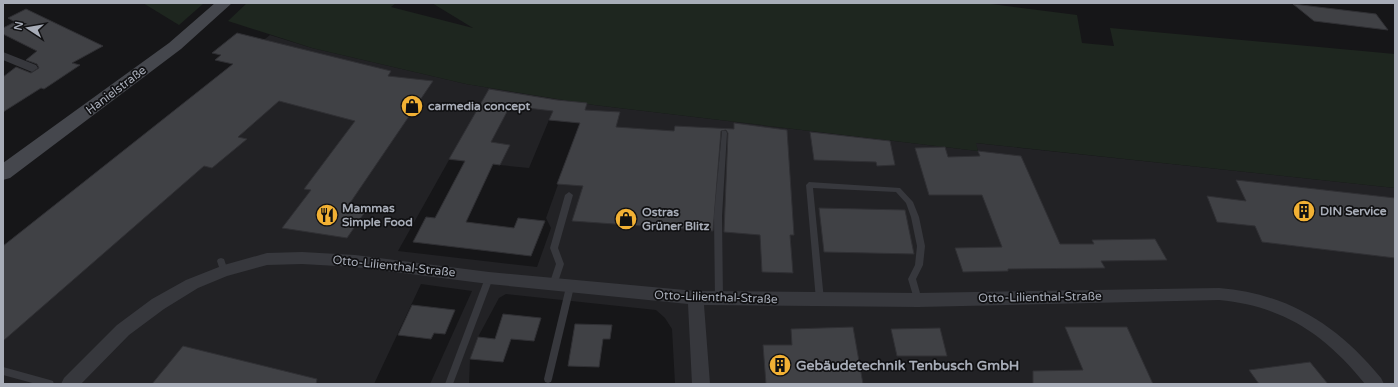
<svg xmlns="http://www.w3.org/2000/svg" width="1398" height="387" font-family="'Varela Round',sans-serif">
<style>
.built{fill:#222225;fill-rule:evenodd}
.green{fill:#1e261f}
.building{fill:#404145;stroke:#303034}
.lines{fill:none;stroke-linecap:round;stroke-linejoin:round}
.lane{fill:#37383d;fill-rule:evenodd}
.street{fill:#37383d;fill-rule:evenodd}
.secondary{fill:#45474d;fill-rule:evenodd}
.labels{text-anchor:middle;stroke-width:3.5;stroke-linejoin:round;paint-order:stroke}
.street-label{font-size:12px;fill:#a8adb8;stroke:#111113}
.poi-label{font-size:12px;font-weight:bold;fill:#a8adb8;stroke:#111113;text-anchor:start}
.near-poi-label{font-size:14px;font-weight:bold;fill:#a8adb8;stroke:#111113;text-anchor:start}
</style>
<rect width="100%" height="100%" fill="#161618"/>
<path class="built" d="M270 35 312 48 466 84 594 105 978 151 975 143 1395 188V384H675L672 329 665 318 656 310 506 294 499 298 478 337 470 359 469 384H430L472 291 421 284 374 384H3V246ZM549 120 580 123 546 218 551 228 537 267 398 251 449 160 529 168Z"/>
<g class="green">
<polygon points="143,3 204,3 179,25"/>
<polygon points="247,3 396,3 391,7 473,28 432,3 984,3 1077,15 1082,43 1114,46 1110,28 1395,54 1395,188 976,143 978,151 594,105 466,84 312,48 228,21"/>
</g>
<g class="building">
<polygon points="1293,4 1376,14 1388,30 1314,21"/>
<polygon points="26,9 103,46 72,63 80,65 44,89 41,88 3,112 3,77 16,67 31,73 39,68 37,64 26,60 37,51 3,34 3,28 15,22 8,18"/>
<polygon points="237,33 391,71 388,76 433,81 348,206 367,209 347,238 282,228 311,190 304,189 355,121 279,101 238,137 247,139 212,168 204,166 3,341 3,246 233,64 215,60 221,55 212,53"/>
<polygon points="489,89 557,100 587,103 585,110 620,112 616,127 674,131 675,126 734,129 734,123 787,130 794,235 790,235 793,273 762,272 760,235 724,232 728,133 726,130 721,131 713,231 572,221 583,186 557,184 580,123 549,120 553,111 510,106 491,142 510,145 500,165 493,164 466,222 514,228 518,218 545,221 531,256 413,242 426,217 435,218 465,161 449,159"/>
<polygon points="810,132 890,141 895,165 877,166 876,162 814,160"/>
<polygon points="945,147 948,157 980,156 978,151 1021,156 1060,244 1094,244 1092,240 1155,239 1167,260 1101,261 1105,268 1008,269 1008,271 963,272 955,248 1002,247 982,195 929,195 915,148"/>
<polygon points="1236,180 1395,198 1395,258 1262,242 1255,226 1217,222 1207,196 1246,201"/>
<polygon points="819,208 905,210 914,254 824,252"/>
<polygon points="412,305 455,310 445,334 434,333 431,339 398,335"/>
<polygon points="503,314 541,318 534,341 511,339 503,362 470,359 478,337 495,339"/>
<polygon points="575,324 612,325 610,339 603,339 599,367 568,366"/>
<polygon points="853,327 863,384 766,384 763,345 792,345 791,329"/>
<polygon points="1065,327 1127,327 1153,384 1033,384 1033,371 1083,370"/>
<polygon points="940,328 947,356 897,356 891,329"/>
<polygon points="183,346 317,379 316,384 152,384"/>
<polygon points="1310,362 1328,384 1259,384 1249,370"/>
</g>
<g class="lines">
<g class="lane">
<polygon points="722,131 726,131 727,133 722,216 723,299 722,301 719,302 716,301 715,299 714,216"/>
<polygon points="809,182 900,188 913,202 919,217 925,246 923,265 916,279 922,300 921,302 918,303 915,302 908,279 915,265 917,246 911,217 906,203 896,192 813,188 824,300 823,302 820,303 817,302 816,300 806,185"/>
<polygon points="569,192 573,195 558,248 564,264 557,285 556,287 553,288 550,287 549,285 556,264 550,248 565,195"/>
<polygon points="221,258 224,259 228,271 227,273 224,274 221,273 217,261 218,259"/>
<polygon points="489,275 492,276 493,278 453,384 445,384 485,278 486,276"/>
<polygon points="570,284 573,285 574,287 552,379 551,382 548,383 545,382 544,379 566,287 567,285"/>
<polygon points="3,367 50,380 53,381 54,384 36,384 3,375"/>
</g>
<g class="street">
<polygon points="3,52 36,65 38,68 32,72 3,60"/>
<path d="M302 252 355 255 489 272 696 291 918 293 1219 288C1289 294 1337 325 1381 378L1384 384H1365C1325 334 1283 306 1219 300L918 307 704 305 710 384H692L688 304 489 284 355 267 302 264 267 265 227 276 198 288 164 309 129 335 81 384H61L64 378 117 325 152 299 186 280 224 265 267 253Z"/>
</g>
<polygon class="secondary" points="215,3 232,3 181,49 10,178 3,180 3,163 169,43"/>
</g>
<defs>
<g id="shop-disc" transform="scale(1.15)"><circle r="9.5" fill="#f2b134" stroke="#111113"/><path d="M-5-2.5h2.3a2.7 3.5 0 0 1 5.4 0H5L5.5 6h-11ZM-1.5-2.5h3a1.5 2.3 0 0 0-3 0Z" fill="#111"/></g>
<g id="building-disc" transform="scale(1.15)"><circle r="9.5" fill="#f2b134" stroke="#111113"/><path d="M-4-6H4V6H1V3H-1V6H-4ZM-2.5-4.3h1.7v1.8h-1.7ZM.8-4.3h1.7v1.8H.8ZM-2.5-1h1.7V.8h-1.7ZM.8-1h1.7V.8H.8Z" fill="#111"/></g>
<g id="restaurant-disc" transform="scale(1.15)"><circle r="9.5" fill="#f2b134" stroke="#111113"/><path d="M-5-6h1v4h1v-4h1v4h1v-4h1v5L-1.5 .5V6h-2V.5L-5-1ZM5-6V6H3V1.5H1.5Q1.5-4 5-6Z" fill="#111"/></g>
</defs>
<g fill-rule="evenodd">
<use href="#shop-disc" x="412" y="106"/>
<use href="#building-disc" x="1304" y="211"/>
<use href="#restaurant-disc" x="327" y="215"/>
<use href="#shop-disc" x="626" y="219"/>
<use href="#building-disc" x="780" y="365"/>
</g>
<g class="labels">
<g class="street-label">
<text transform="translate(116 90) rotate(-37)" y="4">Hanielstraße</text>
<text transform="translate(394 266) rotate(6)" y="4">Otto-Lilienthal-Straße</text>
<text transform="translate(716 297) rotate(2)" y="4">Otto-Lilienthal-Straße</text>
<text transform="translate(1040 297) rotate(-1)" y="4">Otto-Lilienthal-Straße</text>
</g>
<g class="poi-label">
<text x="428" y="110">carmedia concept</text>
<text x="342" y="212">Mammas<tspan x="342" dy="14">Simple Food</tspan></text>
<text x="1320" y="215">DIN Service</text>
<text x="642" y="216">Ostras<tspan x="642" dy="14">Grüner Blitz</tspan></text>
</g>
<g class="near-poi-label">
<text x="796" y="370">Gebäudetechnik Tenbusch GmbH</text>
</g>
</g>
<rect width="1398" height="387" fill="none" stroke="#a8adb8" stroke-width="8"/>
<g transform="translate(28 28) rotate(282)" stroke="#111113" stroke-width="3" paint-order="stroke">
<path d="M0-3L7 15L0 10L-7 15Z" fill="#a8adb8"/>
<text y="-6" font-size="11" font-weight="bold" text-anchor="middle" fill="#a8adb8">N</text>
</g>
</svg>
